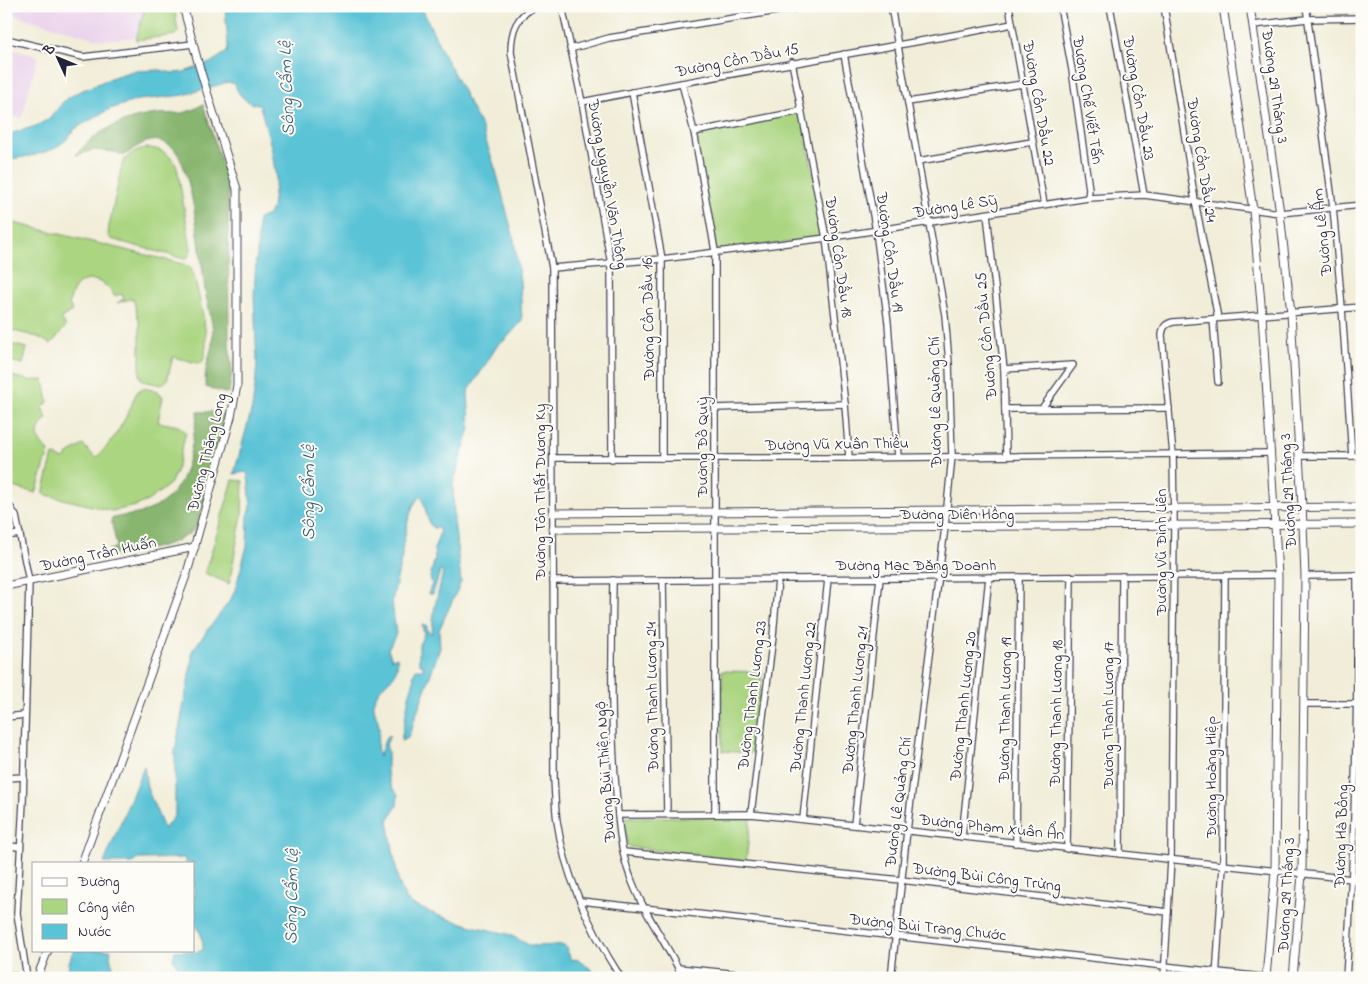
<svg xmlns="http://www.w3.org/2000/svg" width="1368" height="984" font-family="'Indie Flower',sans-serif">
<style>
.built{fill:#ead1ec}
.green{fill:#abd581;stroke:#667c5e}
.forest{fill:#88b66f;stroke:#556c55}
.water{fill:#5ac3d6;stroke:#3e7288}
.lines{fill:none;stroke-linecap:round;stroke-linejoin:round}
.minor-casing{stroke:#414053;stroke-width:8}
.tertiary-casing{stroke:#414053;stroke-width:9}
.minor{stroke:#fff;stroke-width:5.5}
.tertiary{stroke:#fff;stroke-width:7}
.labels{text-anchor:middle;stroke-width:4;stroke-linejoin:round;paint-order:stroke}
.street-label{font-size:16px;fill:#22223b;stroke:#fdfcf7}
.water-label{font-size:18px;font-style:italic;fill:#365a71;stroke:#fdfcf7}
</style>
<rect width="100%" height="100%" fill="#fdfcf7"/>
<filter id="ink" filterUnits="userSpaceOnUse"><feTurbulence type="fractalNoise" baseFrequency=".02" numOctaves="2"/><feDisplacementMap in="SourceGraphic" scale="10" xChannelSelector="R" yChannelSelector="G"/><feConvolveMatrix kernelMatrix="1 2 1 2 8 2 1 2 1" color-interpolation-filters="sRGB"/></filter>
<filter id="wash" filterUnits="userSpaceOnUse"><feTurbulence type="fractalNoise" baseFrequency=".0096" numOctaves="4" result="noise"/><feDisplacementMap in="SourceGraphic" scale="20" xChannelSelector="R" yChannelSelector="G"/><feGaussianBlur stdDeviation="1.12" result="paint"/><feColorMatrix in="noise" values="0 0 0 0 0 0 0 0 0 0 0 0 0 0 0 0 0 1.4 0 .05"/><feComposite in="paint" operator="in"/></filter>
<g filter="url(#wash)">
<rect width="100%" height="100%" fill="#f1edd8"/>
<g class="built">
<polygon points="6,6 145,6 136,37 102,40 6,13"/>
<polygon points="6,48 38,56 22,118 6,114"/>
</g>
<g class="green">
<polygon points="145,6 174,6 178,32 175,35 136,40"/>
<polygon points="801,111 826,238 715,251 694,132"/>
<path d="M146 148C161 148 170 154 177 167L191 249 188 258 185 259 111 239 108 236 109 226 122 165C127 154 135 150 146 148Z"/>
<path d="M6 221 183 264 190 267 194 275C198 297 214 345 201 364L173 357 167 380 162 385 143 381 140 376V325L133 298 117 303 124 299 122 294 114 296C107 281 87 273 75 288 72 293 70 298 69 303L72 311 61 318 66 326 51 344 38 337 6 329Z"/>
<polygon points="6,343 27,348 23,364 6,360"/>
<path d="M6 375 34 381 35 380H44L48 402 42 408 47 418C35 429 35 441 49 451L36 493 6 485Z"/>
<path d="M143 388 158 391 163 397 158 422 178 426 186 432 176 472 170 484 149 500 136 506 112 511 43 494 53 455 62 459 66 458 68 454 83 445 96 458C112 443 121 427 131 407 134 399 135 391 143 388Z"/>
<polygon points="233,480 243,481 242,515 229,584 205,573"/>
<polygon points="722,671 762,672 753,753 722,751"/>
<polygon points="627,817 751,817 746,861 630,847 627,844 624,820"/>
</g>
<g class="forest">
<path d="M203 104 223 168 228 188 229 342 232 372 229 392 225 393 206 387C202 370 213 352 213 335 213 320 207 304 205 290 201 261 193 162 171 146 152 133 138 146 123 156L116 152 93 150 76 155C95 130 128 117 158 114 168 113 180 115 189 111 194 110 199 106 203 104Z"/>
<path d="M198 412C208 412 220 410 227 419L197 527C174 549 141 550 111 555L109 550 117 547 111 519C121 515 131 516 141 513 190 498 189 454 198 412Z"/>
</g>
<g class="water">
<path d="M225 6H421L440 47 481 126 496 171 514 239 520 281 522 321 505 340 499 343 468 392 470 428 453 484 454 520 461 582 439 630 440 648 408 738 401 741 409 696 414 680 413 675 416 669H424L423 665 419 663V645L424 634 422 625 427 626V631L432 633 434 611 443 572 440 571 433 594H428L432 584 430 577 435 558 434 549 440 532 438 528H433L429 523 422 497H419L413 506 408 521 402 550V556L392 601 396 634 388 649 392 659 397 657C400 681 383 680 376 696 370 708 378 715 379 726 380 738 375 743 379 757L386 737 390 735 386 745C389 752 388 755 387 761 386 775 389 786 398 795L397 806 388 820 398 880 405 898 413 905 437 915 472 926 508 934 531 946 561 945 566 947 571 960 578 959 592 970 597 978H185L173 959 175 951C187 949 192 955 203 950 203 939 201 931 194 923L196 912 194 902V863H185V858L138 859 132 863H104L144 766 147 788 164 829 175 815V751L192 660V651L231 599 235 590 247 546 248 516 251 508 248 474 245 472 234 474 252 408 255 386 257 364 254 296 256 259 257 257 258 223V219L268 215 272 208 276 177 271 146 260 106 256 103 253 104C243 99 238 95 235 84L228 82 184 95 138 100 110 109 76 128 66 140 54 149 35 155 6 160V135L36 126 49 119 64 101 76 93 116 76 133 71 160 70 172 73 184 72 210 63 227 52 228 47Z"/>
<polygon points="73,950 111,950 110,956 116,978 67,978 69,963"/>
</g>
</g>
<g filter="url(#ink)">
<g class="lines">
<g class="minor-casing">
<g id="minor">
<path d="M537 6C516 15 511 31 511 52L552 268 554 779C555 793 555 807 557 821 565 877 591 931 621 978"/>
<polyline points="562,6 582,102 611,264 612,459"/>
<polyline points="891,6 945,315 949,363 952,456 945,527 907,831 891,978"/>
<polyline points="1009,6 1044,204"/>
<polyline points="1060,6 1072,70 1089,189 1088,198"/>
<polyline points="1110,6 1144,195"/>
<polyline points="1164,6 1195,201 1218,318"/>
<polyline points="1306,6 1333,207 1342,308 1352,456"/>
<polyline points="1360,6 1362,18"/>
<polyline points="1253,25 1307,19 1362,18"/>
<polyline points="6,39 83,57 193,44"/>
<polyline points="570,49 609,38 809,6"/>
<polyline points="844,54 876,231 888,323 898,457"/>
<polyline points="792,62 826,238 845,404 849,458"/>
<polyline points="682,83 694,132 715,251 715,813"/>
<polyline points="632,92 662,259 662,458"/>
<path d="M582 102C725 73 869 52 1012 24"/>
<polyline points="908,102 1022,84"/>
<polyline points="694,132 801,111"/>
<polyline points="918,161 1032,142"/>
<polyline points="987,214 1004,369 1006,455"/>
<polyline points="552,268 662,259 826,238 1088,198 1144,195 1280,213 1362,205"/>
<polyline points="1213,319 1218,382"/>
<polyline points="1004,369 1073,365 1042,408"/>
<polyline points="715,408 845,404"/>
<polyline points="1005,409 1169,408"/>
<polyline points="1299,456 1362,456"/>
<polyline points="553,458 849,458 1271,453"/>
<polyline points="6,505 11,508 16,516 29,581 23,802 17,913 27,978"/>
<polyline points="6,536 20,534"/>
<polyline points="1305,576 1362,575"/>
<path d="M613 580C612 650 610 720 616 790 618 818 620 850 630 876 643 913 667 943 683 978"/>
<polyline points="663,580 667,814"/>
<polyline points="553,581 1278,575"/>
<polyline points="1304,704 1362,704"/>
<polyline points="6,717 25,715"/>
<polyline points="6,778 24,777"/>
<polyline points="751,814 773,636 778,579"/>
<polyline points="618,815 751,814 1362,880"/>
<polyline points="803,819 828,579"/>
<polyline points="854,825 880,578"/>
<polyline points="962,837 989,577"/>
<polyline points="1016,843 1019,577"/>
<polyline points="6,846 20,847"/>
<polyline points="1067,849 1071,577"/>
<polyline points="624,852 901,880 1168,912"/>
<polyline points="1120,854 1122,576"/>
<polyline points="581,901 1272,978"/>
<polyline points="678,968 780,978"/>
<path d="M1164 978 1171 860 1174 525 1173 455 1162 335C1163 327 1165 324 1173 322L1362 307"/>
<polyline points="1216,978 1223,866 1225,576"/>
<path d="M1346 978C1355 844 1358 710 1357 575"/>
</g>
</g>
<g class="tertiary-casing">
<g id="tertiary">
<polyline points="1223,6 1253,210 1262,315 1278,575 1275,871 1266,978"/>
<polyline points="1250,6 1280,213 1291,313 1303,524 1305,576 1302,874 1293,978"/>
<polyline points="553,513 1362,507"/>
<polyline points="553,529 1362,524"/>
<polyline points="6,586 195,547"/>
<polyline points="82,863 187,573 231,417 237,385 237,189 199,66 183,6"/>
<polyline points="6,974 19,978"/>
<polyline points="37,978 48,950"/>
</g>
</g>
<use href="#minor" class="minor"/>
<use href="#tertiary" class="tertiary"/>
</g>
</g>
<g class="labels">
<g class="street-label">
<text transform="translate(737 59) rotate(-11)" y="6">Đường Cồn Dầu 15</text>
<text transform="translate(1276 86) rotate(82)" y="6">Đường 29 Tháng 3</text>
<text transform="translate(1140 98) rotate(80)" y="6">Đường Cồn Dầu 23</text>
<text transform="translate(1089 100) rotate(81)" y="6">Đường Chế Viết Tấn</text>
<text transform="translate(1040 103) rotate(80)" y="6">Đường Cồn Dầu 22</text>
<text transform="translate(1203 160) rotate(81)" y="6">Đường Cồn Dầu 24</text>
<text transform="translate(609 184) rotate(80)" y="6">Đường Nguyễn Văn Thông</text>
<text transform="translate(955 205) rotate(-9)" y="6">Đường Lê Sỹ</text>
<text transform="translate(1321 232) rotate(-96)" y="6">Đường Lê Ấm</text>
<text transform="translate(891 252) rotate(82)" y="6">Đường Cồn Dầu 19</text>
<text transform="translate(840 257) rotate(82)" y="6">Đường Cồn Dầu 18</text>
<text transform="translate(647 319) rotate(-91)" y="6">Đường Cồn Dầu 16</text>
<text transform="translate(985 336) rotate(-95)" y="6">Đường Cồn Dầu 25</text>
<text transform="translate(934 402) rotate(-91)" y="6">Đường Lê Quảng Chí</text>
<text transform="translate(837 443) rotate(-1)" y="6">Đường Vũ Xuân Thiều</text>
<text transform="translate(701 447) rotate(-90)" y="6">Đường Đỗ Quỳ</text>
<text transform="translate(206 452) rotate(-76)" y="6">Đường Thăng Long</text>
<text transform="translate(1287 491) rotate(-93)" y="6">Đường 29 Tháng 3</text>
<text transform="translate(539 492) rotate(-90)" y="6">Đường Tôn Thất Dương Kỵ</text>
<text x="957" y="519">Đường Diên Hồng</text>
<text transform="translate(1160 552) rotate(-90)" y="6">Đường Vũ Đình Liên</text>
<text transform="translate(98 553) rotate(-12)" y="6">Đường Trần Huấn</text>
<text x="916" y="570">Đường Mạc Đăng Doanh</text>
<text transform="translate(751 695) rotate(-83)" y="6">Đường Thanh Lương 23</text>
<text transform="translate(651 697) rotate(-91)" y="6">Đường Thanh Lương 24</text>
<text transform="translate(802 697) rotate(-84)" y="6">Đường Thanh Lương 22</text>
<text transform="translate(854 700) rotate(-84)" y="6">Đường Thanh Lương 21</text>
<text transform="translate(962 706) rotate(-84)" y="6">Đường Thanh Lương 20</text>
<text transform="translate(1004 710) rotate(-89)" y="6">Đường Thanh Lương 19</text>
<text transform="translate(1055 713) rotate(-89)" y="6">Đường Thanh Lương 18</text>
<text transform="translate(1107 715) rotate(-90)" y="6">Đường Thanh Lương 17</text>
<text transform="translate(604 772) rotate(-94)" y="6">Đường Bùi Thiện Ngộ</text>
<text transform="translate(1210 777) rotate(-90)" y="6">Đường Hoàng Hiệp</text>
<text transform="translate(897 802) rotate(-83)" y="6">Đường Lê Quảng Chí</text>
<text transform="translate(992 826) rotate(6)" y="6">Đường Phạm Xuân Ẩn</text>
<text transform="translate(1340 836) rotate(-88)" y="6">Đường Hà Bồng</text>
<text transform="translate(987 876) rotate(7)" y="6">Đường Bùi Công Trừng</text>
<text transform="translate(1285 895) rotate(-87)" y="6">Đường 29 Tháng 3</text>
<text transform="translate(928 926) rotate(6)" y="6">Đường Bùi Trang Chước</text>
</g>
<g class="water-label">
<text transform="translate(286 88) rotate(-92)" y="6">Sông Cẩm Lệ</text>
<text transform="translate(308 492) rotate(-90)" y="6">Sông Cẩm Lệ</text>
<text transform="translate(291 896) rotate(-89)" y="6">Sông Cẩm Lệ</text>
</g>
</g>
<rect width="1368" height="984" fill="none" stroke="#fdfcf7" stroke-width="25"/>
<rect x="32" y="862" width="162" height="90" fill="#fdfcf7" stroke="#a5a5ac"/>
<rect x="42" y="878" width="25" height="8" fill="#ffffff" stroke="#a5a5ac"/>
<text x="78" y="886" font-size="15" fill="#22223b">Đường</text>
<rect x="42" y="899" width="25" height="15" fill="#abd581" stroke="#a5a5ac"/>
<text x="78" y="912" font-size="15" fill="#22223b">Công viên</text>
<rect x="42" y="924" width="25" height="15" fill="#5ac3d6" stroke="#a5a5ac"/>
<text x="78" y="936" font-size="15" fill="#22223b">Nước</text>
<g transform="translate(58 58) rotate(314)" stroke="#fdfcf7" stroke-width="4" paint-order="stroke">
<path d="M0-4L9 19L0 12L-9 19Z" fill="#22223b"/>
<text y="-8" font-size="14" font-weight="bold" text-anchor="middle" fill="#22223b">B</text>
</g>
</svg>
